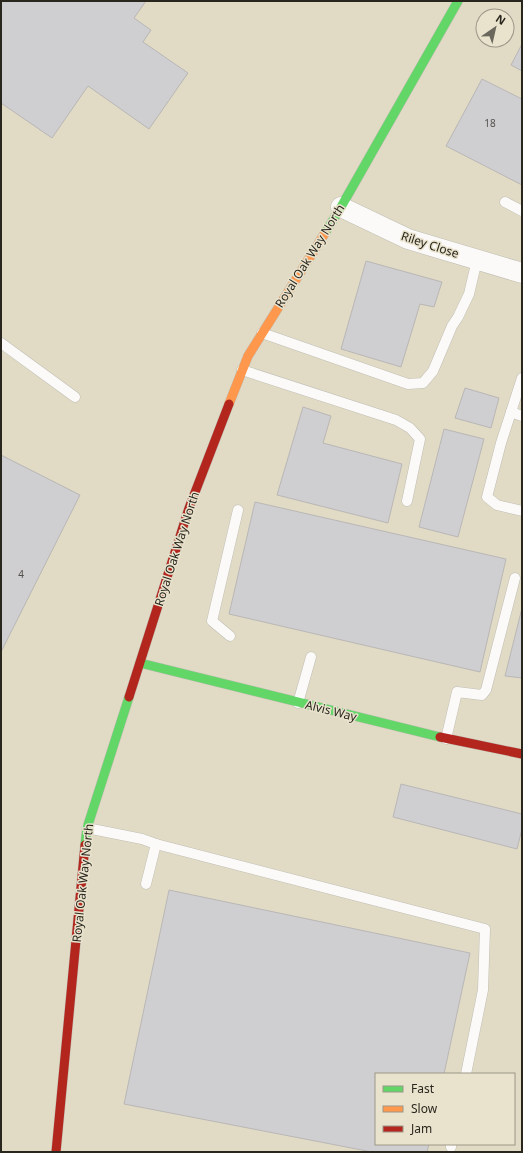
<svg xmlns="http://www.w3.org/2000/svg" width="523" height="1153" font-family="'Noto Sans',sans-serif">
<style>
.built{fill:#e1dbc5;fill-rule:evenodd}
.building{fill:#cfced0;stroke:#b9b7b6}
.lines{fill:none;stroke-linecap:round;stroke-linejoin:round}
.lane-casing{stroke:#c0beb4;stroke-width:11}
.street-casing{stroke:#c0beb4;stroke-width:21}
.fast-casing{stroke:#c0beb4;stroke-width:10}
.slow-casing{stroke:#c0beb4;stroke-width:10}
.jam-casing{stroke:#c0beb4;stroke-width:10}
.lane{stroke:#fbfaf8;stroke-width:10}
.street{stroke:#fbfaf8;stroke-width:20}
.fast{stroke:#63d668;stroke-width:9}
.slow{stroke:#ff974d;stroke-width:9}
.jam{stroke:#b3261e;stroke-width:9}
.labels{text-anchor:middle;stroke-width:3;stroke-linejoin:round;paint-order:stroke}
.number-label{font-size:10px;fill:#52504a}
.street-label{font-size:12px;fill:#29261e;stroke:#e9e3cd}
</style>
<rect width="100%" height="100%" fill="#e3e0d3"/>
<path class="built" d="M1 1H522V1152H1ZM483 16H507V40H483ZM376 1074H514V1144H376Z"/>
<g class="building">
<polygon points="1,1 146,1 134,18 151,30 143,42 188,73 149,129 88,86 52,138 1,103"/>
<polygon points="522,44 522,71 511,65"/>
<polygon points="482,79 522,99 522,185 446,146"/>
<polygon points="366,261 442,282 434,307 420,304 401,367 341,349"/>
<polygon points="465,388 499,398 491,428 455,418"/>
<polygon points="303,407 331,416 323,443 402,464 388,523 277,495"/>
<polygon points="444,429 484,439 458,537 419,527"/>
<polygon points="1,455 80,495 1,652"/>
<polygon points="255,502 506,559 480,672 229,614"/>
<polygon points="522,608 522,678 505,676"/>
<polygon points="401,784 522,814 522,829 517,849 393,817"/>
<polygon points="169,890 470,953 444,1074 376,1074 376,1144 429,1144 427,1152 372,1152 124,1104"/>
</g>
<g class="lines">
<g class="lane-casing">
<g id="lane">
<polyline points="505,202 522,211"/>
<polyline points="262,333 408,384 423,383 433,371 452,326 458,317 469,294 477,260"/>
<polyline points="1,343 75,397"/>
<polyline points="242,370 396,420 410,428 420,439 407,501"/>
<polyline points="522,378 501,443 487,497 497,505 522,511"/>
<polyline points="511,412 522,416"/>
<polyline points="230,636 212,621 238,510"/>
<polyline points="298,703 311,657"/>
<polyline points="446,739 457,692 482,695 486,690 515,578"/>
<polyline points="87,828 142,839 156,844 146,884"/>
<polyline points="156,844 485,929 483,990 466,1074"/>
<polyline points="451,1147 451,1144"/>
</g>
</g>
<g class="street-casing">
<polyline id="street" points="341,207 408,239 522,273"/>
</g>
<g class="fast-casing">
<g id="fast">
<polyline points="325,233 341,207 458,1"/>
<polyline points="140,663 440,737"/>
<polyline points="85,845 87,828 129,697"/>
</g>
</g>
<g class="slow-casing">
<polyline id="slow" points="229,404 248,356 325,233"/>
</g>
<g class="jam-casing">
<g id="jam">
<polyline points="129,697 189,508 229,404"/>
<polyline points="440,737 522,754"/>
<polyline points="56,1152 85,845"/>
</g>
</g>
<use href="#lane" class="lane"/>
<use href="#street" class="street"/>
<use href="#fast" class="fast"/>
<use href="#slow" class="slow"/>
<use href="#jam" class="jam"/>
</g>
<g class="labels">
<g class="number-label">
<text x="490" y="127">18</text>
<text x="21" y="578">4</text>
</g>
<g class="street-label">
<text transform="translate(430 245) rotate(18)" y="4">Riley Close</text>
<text transform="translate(310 256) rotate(-58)" y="4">Royal Oak Way North</text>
<text transform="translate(177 549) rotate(-72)" y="4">Royal Oak Way North</text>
<text transform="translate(331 711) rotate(14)" y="4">Alvis Way</text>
<text transform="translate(83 883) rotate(-84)" y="4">Royal Oak Way North</text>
</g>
</g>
<rect width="523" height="1153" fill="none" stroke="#29261e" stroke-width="4"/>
<rect x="375" y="1073" width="140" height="72" fill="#e9e3cd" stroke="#9c9787"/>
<rect x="383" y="1086" width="20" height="6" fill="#63d668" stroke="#9c9787"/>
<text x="411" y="1093" font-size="12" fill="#29261e">Fast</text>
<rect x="383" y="1106" width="20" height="6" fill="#ff974d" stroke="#9c9787"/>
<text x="411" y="1113" font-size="12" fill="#29261e">Slow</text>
<rect x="383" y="1126" width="20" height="6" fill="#b3261e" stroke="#9c9787"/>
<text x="411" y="1133" font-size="12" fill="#29261e">Jam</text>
<g transform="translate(495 28) rotate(34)"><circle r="19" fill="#e9e3cd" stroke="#9c9787"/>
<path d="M0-3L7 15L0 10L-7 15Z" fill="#6a675d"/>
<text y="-6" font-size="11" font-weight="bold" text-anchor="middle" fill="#29261e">N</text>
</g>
</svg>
